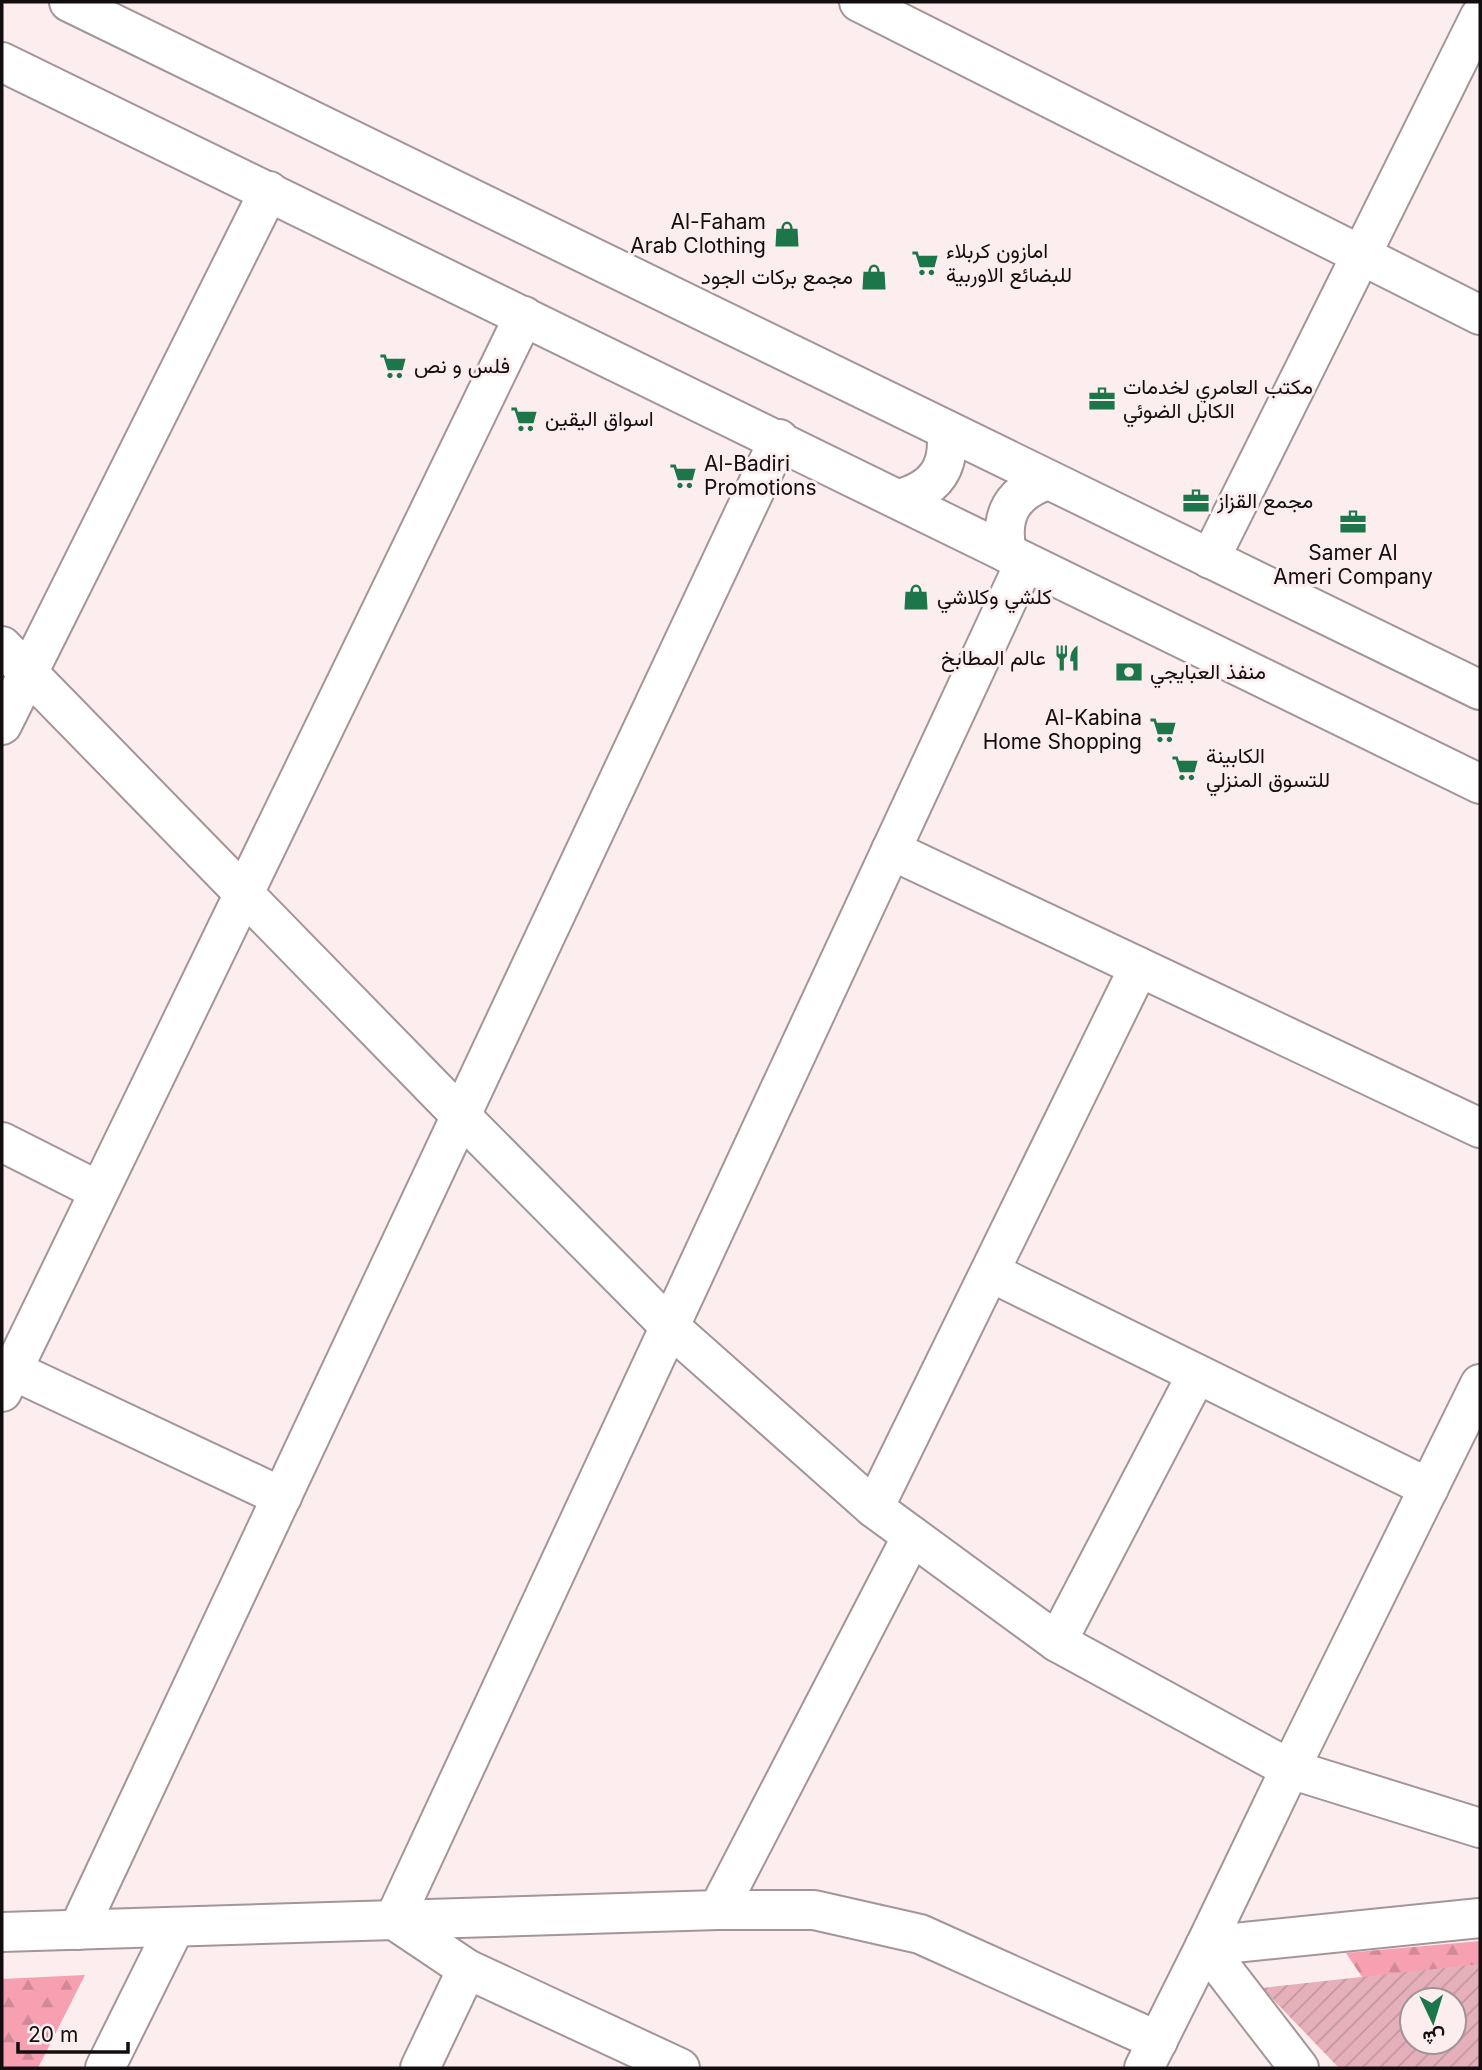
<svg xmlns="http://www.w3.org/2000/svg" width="1482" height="2070" font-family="Inter,Vazirmatn,sans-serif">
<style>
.forest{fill:url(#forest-firs);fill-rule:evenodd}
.garden{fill:url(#garden-furrows);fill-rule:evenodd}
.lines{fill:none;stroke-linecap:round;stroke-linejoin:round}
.minor-casing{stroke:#a39598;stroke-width:42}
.major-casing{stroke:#a39598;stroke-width:42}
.minor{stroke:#fff;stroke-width:38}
.major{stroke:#fff;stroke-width:38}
.labels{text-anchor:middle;stroke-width:6;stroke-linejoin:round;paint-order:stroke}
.poi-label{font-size:21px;fill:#120d0e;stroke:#fcedef;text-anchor:start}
</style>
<defs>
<pattern id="forest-firs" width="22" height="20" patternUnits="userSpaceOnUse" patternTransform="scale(1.75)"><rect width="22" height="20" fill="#f6a0b1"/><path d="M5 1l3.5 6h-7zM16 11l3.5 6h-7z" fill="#d28997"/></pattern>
<pattern id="garden-furrows" width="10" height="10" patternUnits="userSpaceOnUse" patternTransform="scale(1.75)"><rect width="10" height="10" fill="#e6b0ba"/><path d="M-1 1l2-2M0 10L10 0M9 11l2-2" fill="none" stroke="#c4969f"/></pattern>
</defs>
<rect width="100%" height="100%" fill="#fcedef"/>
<g class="forest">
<path d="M1480 1941V2068H1423L1346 1953ZM1412 2000H1454V2042H1412Z"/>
<polygon points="85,1975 38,2068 2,2068 2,1979"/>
</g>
<path class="garden" d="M1480 1964V2068H1339L1262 1988ZM1412 2000H1454V2042H1412Z"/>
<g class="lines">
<g class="minor-casing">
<g id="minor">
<polyline points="859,2 1480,315"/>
<polyline points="1210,559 1480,16"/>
<polyline points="2,646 461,1116 670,1327 874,1508 1057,1642 1290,1769 1480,1828"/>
<polyline points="2,725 269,191"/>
<polyline points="891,850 1480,1128"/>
<polyline points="2,1142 99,1191"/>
<polyline points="990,1272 1429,1488"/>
<polyline points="12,1370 282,1497"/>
<polyline points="2,1392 524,316"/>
<polyline points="874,1508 1139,967"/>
<polyline points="1057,1642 1197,1374"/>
<polyline points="718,1910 912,1536"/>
<polyline points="78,1930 779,439"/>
<polyline points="2,1932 718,1910 814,1910 920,1934 1158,2041"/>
<polyline points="1205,1946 1480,1918"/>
<polyline points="1205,1946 1299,2068"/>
<polyline points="105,2068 175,1927"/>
<polyline points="420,2068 467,1969"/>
<polyline points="680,2068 467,1969 394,1920 1025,562"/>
<polyline points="1144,2068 1205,1946 1290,1769 1480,1384"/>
</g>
</g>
<g class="major-casing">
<g id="major">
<polyline points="69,2 1480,690"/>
<path d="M2 62C495 301 987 544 1480 784"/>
<path d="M899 499C936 489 951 467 946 430"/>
<path d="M1007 553C999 515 1012 492 1048 480"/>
</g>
</g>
<use href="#minor" class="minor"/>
<use href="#major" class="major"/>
</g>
<defs>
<g id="shop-bare" transform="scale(2.1)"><path d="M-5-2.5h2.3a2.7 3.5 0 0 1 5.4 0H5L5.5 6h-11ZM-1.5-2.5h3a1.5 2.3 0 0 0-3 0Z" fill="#1c764a" stroke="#fcedef" stroke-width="2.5" paint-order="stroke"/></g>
<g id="supermarket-bare" transform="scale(2.1)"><path d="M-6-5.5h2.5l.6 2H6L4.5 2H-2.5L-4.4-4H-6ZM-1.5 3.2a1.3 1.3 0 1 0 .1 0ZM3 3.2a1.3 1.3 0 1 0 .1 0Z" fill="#1c764a" stroke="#fcedef" stroke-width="2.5" paint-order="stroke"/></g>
<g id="office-bare" transform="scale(2.1)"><path d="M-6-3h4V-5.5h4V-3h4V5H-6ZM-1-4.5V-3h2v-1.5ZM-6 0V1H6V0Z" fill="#1c764a" stroke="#fcedef" stroke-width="2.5" paint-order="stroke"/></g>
<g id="restaurant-bare" transform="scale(2.1)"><path d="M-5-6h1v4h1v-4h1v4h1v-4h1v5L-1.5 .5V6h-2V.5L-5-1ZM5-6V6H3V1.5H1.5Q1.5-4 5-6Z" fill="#1c764a" stroke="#fcedef" stroke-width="2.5" paint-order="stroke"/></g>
<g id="bank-bare" transform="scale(2.1)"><path d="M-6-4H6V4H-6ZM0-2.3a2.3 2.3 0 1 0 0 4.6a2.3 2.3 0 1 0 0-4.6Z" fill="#1c764a" stroke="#fcedef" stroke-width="2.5" paint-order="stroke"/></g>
</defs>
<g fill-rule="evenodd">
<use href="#shop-bare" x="787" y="234"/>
<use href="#supermarket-bare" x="925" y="263"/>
<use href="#shop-bare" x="874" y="277"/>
<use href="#supermarket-bare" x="393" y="366"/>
<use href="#office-bare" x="1102" y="399"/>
<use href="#supermarket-bare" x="524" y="419"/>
<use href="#supermarket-bare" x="683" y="476"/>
<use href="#office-bare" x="1196" y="501"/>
<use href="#office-bare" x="1353" y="522"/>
<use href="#shop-bare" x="916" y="597"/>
<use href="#restaurant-bare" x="1067" y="658"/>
<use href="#bank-bare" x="1129" y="672"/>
<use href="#supermarket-bare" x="1163" y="730"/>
<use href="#supermarket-bare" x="1185" y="768"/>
</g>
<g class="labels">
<g class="poi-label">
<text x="766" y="229" text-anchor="end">Al-Faham<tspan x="766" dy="24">Arab Clothing</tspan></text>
<text x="946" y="258">امازون كربلاء<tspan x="946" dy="24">للبضائع الاوربية</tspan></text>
<text x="853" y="284" text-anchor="end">مجمع بركات الجود</text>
<text x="414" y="373">فلس و نص</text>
<text x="1123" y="394">مكتب العامري لخدمات<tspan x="1123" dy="24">الكابل الضوئي</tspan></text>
<text x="545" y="426">اسواق اليقين</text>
<text x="704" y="471">Al-Badiri<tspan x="704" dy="24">Promotions</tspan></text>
<text x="1217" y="508">مجمع القزاز</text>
<text x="1353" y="560" text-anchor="middle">Samer Al<tspan x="1353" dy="24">Ameri Company</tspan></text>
<text x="937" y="604">كلشي وكلاشي</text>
<text x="1046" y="665" text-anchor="end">عالم المطابخ</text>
<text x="1150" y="679">منفذ العبايجي</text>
<text x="1142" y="725" text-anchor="end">Al-Kabina<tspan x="1142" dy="24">Home Shopping</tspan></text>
<text x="1206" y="763">الكابينة<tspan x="1206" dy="24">للتسوق المنزلي</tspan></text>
</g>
</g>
<rect width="1482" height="2070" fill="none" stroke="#120d0e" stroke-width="7"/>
<g transform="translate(1433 2021) rotate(176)"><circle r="33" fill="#fcedef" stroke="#9e9395" stroke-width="2"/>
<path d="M0-5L12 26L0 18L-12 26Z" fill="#1c764a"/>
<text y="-10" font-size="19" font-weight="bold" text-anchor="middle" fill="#120d0e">ش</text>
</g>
<path d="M18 2042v10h110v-10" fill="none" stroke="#120d0e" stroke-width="3.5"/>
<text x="28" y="2042" font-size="21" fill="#120d0e" stroke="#fcedef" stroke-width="5" paint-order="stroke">20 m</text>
</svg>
